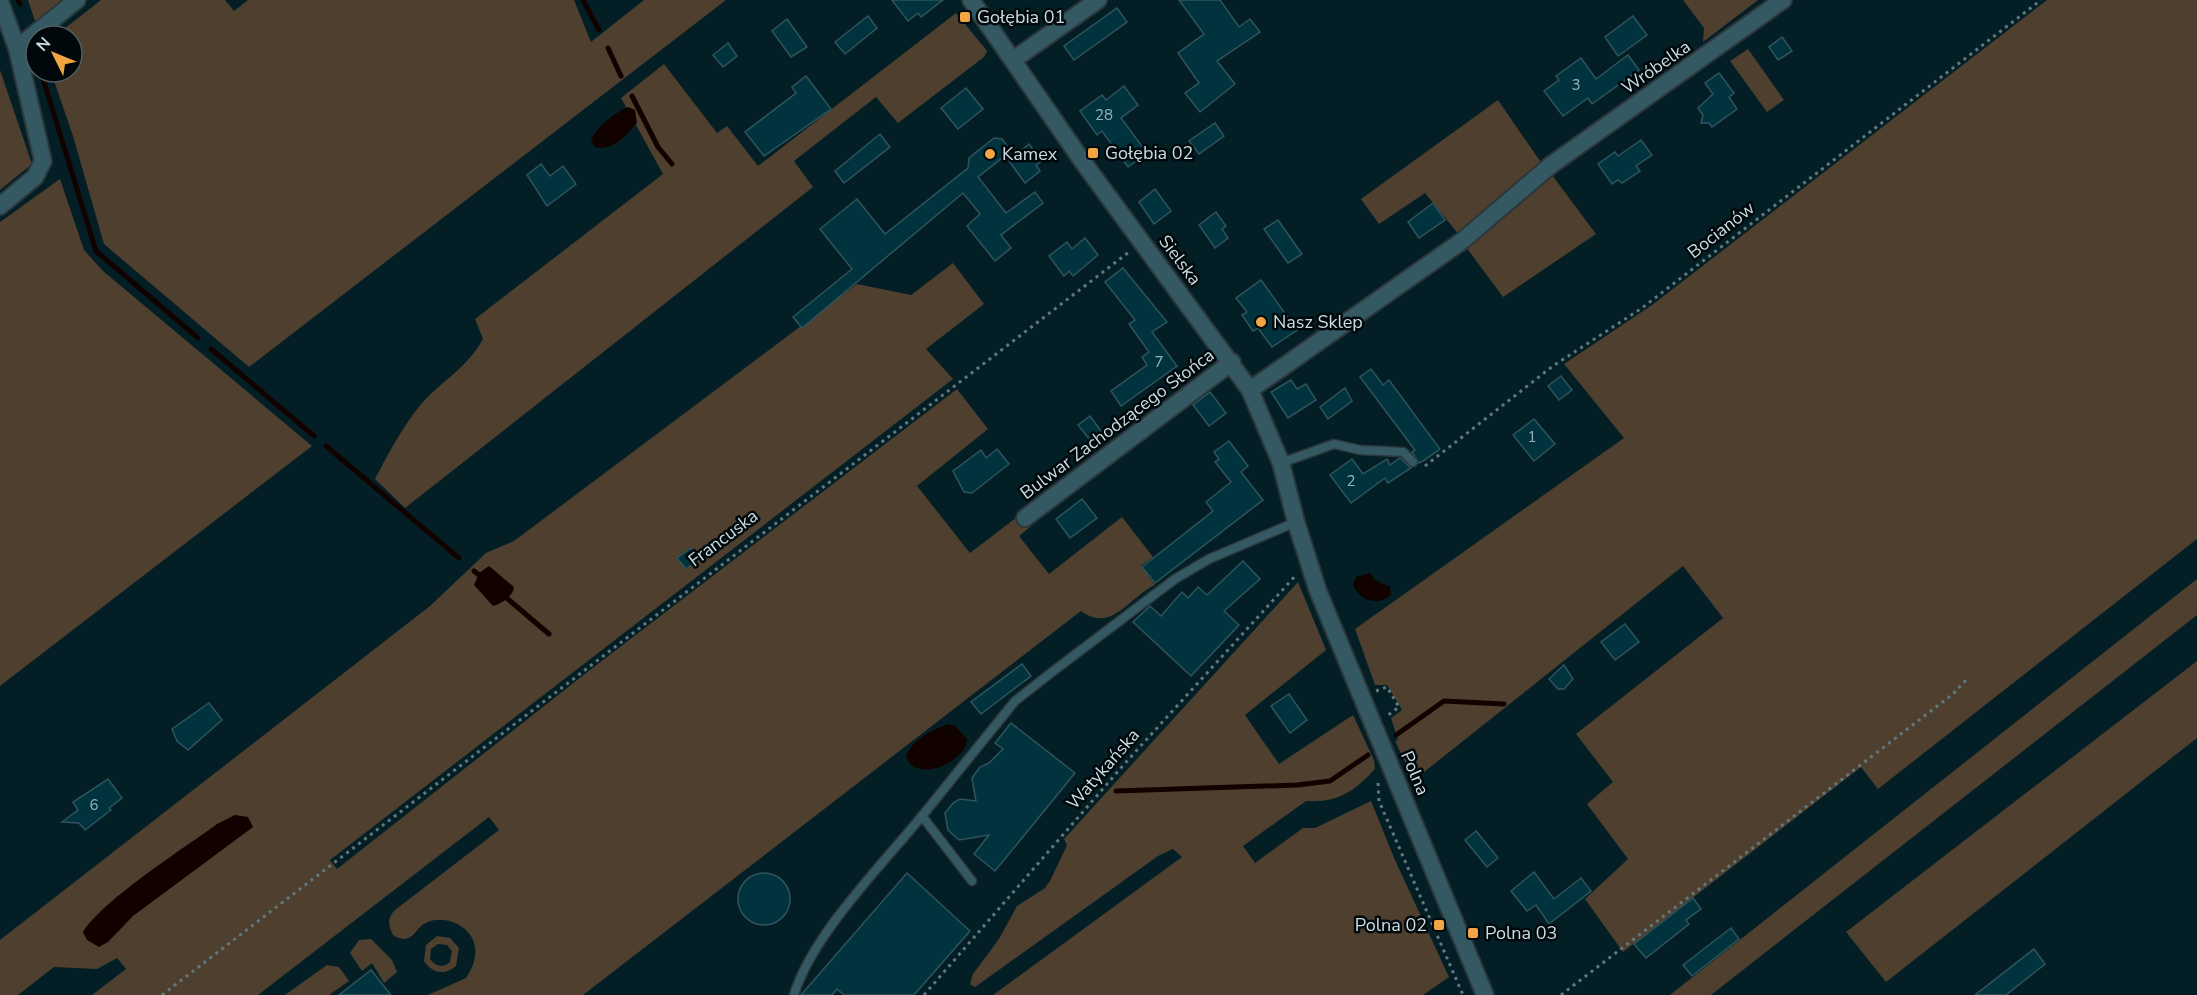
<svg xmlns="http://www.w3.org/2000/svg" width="2197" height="995" font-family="'Nunito Sans',sans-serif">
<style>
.green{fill:#4e3f2f;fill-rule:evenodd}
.water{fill:#110200}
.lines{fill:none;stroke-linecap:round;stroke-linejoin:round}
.stream{stroke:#110200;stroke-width:5}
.building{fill:#00333d;stroke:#2f545d;stroke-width:1.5}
.service-casing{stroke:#2c373b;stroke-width:11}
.minor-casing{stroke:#2c373b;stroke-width:20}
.tertiary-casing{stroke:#2c373b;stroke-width:20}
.path{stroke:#61797e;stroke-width:3;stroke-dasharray:3 4.5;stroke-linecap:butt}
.service{stroke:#345962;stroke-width:8}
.minor{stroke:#345962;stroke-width:16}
.tertiary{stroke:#345962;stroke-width:16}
.poi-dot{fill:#f3a443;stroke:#00080b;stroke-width:2}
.labels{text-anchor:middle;stroke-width:5;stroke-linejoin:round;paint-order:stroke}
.number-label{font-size:15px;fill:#98b3ba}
.poi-label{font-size:18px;fill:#cadee3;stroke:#00080b;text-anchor:start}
.street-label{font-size:18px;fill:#cadee3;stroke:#00080b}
</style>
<rect width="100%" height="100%" fill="#031f25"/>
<g class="green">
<polygon points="28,0 65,0 36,24"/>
<polygon points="101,0 225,0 234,11 248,0 574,0 591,42 644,0 726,0 249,367 104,244 73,136 51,72 72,72 72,36 55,36"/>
<polygon points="1683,0 1758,0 1703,42 1704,28"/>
<polygon points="2047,0 2197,0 2197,539 1878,789 1861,767 1623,952 1585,899 1628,859 1587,804 1613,782 1576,734 1723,618 1683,566 1414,780 1395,741 1398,740 1391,718 1402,710 1387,685 1375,685 1355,629 1624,438 1564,364 1652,305"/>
<path d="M956 13 987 51 984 57 898 123 876 97 794 161 813 187 405 508 375 479C389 452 403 426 422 403 443 380 468 367 483 339L475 319 663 174 621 98 664 64 717 133 727 126 758 166Z"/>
<polygon points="1748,49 1784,100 1767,112 1730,61"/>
<polygon points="0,70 32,164 0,190"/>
<polygon points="1498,100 1542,164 1460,236 1425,193 1379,224 1361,199"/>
<polygon points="1552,175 1596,234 1503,297 1466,247"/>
<polygon points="60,179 84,250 103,271 312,446 0,686 0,222"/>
<path d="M953 263 984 304 926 349 953 379 330 860 337 869 586 673 957 389 988 429 917 486 970 553 1021 514 1030 527 1019 536 1049 574 1122 517 1153 557 1141 566 1155 585C1130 596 1112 634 1081 611L583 995H428L466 978C473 967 476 960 475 947 472 925 442 913 424 924 418 927 416 934 410 937 405 941 398 938 393 935 388 925 387 918 395 910L499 830 489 817 258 995H92L126 969 117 958 97 969 54 967 18 995H0V940L430 606 486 553 514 541 857 284 911 295Z"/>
<polygon points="2197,579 2197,615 1711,995 1670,995"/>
<path d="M1298 582 1326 650 1245 715 1279 764 1353 715 1374 760 1375 769C1354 792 1337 803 1306 801L1243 846 1255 863 1303 828H1315L1371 801 1395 860 1449 977 1423 995H993L1182 857 1173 849 1158 856 975 987 970 984 973 974 999 939 1017 906 1045 888 1050 881 1067 845 1064 839Z"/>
<polygon points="2197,661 2197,738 1886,982 1846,932"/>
<path d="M437 936 450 938 459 948 456 966C444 976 432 973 424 961L426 945ZM438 944 447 945 452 951 450 962C443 968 436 967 430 959L431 949Z"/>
<polygon points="371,939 392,960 397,972 384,983 372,963 362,971 350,953 359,940"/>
<polygon points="327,965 339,967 349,981 329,995 285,995"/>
</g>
<g class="water">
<path d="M628 107 635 110 637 123C626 135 613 152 595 147L591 142C595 127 615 113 628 107Z"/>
<path d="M489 566 514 587C513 596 502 604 493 606L474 585 479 573Z"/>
<path d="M1370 573 1375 580 1390 587 1391 594C1378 607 1360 601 1353 585L1356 577Z"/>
<path d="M948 724 955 726 967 739C966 762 917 784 906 757 911 740 932 730 948 724Z"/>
<path d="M235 815 248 817 253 827 133 916 108 942 99 947 87 940 83 932C104 899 183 849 217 824Z"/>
</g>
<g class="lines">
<g class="stream">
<polyline points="18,0 20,4"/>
<polyline points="583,0 599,30"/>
<polyline points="608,48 621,76"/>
<polyline points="41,72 96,251 198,338"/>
<polyline points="632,96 658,147 672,164"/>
<polyline points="211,349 314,436"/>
<polyline points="326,446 459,558"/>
<polyline points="474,571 484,579"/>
<polyline points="502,594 549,634"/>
<polyline points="1396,735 1444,701 1504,704"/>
<polyline points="1116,791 1297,785 1330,781 1368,755"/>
</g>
</g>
<g class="building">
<polygon points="892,0 943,0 921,17 918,13 908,21"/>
<polygon points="1179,0 1220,0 1239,27 1250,19 1260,32 1217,61 1235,84 1200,112 1185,93 1199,83 1178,53 1204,34"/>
<polygon points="1117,8 1127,22 1074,60 1064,46"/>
<polygon points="868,16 877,28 845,54 835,42"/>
<polygon points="1633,16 1647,35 1618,56 1605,37"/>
<polygon points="787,19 807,47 791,57 772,31"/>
<polygon points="1782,37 1792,51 1778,60 1769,47"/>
<polygon points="728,43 737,56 723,67 713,55"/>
<polygon points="1628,55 1639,70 1592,104 1588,98 1563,116 1544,91 1559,80 1556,76 1581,58 1596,79"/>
<polygon points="1719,73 1734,93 1729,97 1737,109 1712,127 1709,123 1701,123 1703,115 1698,108 1713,94 1705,83"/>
<polygon points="806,76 831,109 764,156 745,132 796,93 792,87"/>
<polygon points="1124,86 1138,105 1121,118 1147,153 1128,167 1102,131 1097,135 1080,111 1102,95 1106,100"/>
<polygon points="966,88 983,109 958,129 941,108"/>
<polygon points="1215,123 1224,136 1199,154 1189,141"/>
<polygon points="880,134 890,147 844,183 835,171"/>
<polygon points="994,138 1002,139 1011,151 978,177 1006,213 1035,192 1043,203 1001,235 1011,248 995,261 967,226 980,214 963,193 802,328 793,317 852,269 820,229 857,199 885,234 968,168 969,158"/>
<polygon points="1641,140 1652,155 1636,166 1640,171 1622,183 1618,180 1612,184 1598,164 1615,152 1618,156"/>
<polygon points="1029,144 1042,161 1036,165 1040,171 1025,183 1009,161"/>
<polygon points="541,164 550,176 563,166 576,184 547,206 527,175"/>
<polygon points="1155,189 1171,211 1154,224 1139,202"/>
<polygon points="1433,203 1445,220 1419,238 1408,222"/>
<polygon points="1216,212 1226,226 1222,229 1228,238 1215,248 1199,225"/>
<polygon points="1278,220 1302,254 1288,263 1264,229"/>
<polygon points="1085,238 1098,255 1073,276 1069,271 1064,276 1049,256 1067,242 1072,249"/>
<polygon points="1123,268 1167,322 1152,332 1177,366 1121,406 1111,391 1147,365 1142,357 1149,352 1129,324 1135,320 1105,282"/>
<polygon points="1261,280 1297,330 1272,347 1258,328 1253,331 1242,315 1247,312 1236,298"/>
<polygon points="1371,369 1383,385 1389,380 1440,449 1423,461 1419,463 1412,452 1415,450 1360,377"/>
<polygon points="1561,376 1572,390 1559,400 1548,386"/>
<polygon points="1291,380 1297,389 1306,384 1316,400 1288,418 1271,392"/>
<polygon points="1345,388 1352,401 1328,419 1320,407"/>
<polygon points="1210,392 1226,413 1209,426 1193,405"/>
<polygon points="1090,416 1101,431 1090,440 1078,425"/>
<polygon points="1534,419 1555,444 1534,461 1513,435"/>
<polygon points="1229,441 1248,466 1241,472 1263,500 1155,583 1142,567 1213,511 1206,502 1231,482 1215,462 1219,459 1214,452"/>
<polygon points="997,449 1009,464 972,493 964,492 953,471 981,450 986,458"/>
<polygon points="1400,458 1411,468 1388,483 1385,478 1351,503 1330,475 1352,459 1363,474 1387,459 1390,465"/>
<polygon points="1082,499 1097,518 1070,538 1056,519"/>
<polygon points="691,548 699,559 686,569 677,558"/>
<polygon points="1243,561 1260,579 1224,611 1239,625 1191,676 1133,622 1150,606 1161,616 1182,592 1188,598 1198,587 1207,595"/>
<polygon points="1625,624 1639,642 1615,660 1601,642"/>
<polygon points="1022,664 1031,676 981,714 971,702"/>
<polygon points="1564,665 1573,679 1564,689 1558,689 1549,679"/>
<polygon points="1289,694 1307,720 1290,733 1271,706"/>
<polygon points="209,703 222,720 188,750 177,741 172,729"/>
<polygon points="1011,723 1075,773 995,871 974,854 989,835 959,840 948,830 945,813 953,803 960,799 976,801 972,778 980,767 989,763 1003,749 995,743"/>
<polygon points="108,779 122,798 109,808 111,810 85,830 79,823 62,822 78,810 73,802"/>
<polygon points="1476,831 1498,858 1487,867 1465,840"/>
<polygon points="1534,872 1554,899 1581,878 1591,891 1549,924 1536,905 1527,911 1511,891"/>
<circle cx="764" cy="899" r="26"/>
<polygon points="907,873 970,931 914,995 844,995 837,989 832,995 801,995"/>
<polygon points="1693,898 1701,909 1686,920 1689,924 1646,958 1634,944"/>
<polygon points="1731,928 1739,939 1692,976 1683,965"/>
<polygon points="2034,949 2045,964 2006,995 1975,995"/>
<polygon points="371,970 391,995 339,995"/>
</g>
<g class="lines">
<g class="service-casing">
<g id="service">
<polyline points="1281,463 1334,444 1360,450 1403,452 1413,462"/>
<polyline points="972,881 922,816 1015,701 1056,669 1175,579 1209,559 1296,522"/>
<path d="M794 995C812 935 882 865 922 816"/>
</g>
</g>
<g class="minor-casing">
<g id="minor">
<polyline points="0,2 17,48 43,161 35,177 0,206"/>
<polyline points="17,48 77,0"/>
<polyline points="1013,60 1098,0"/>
<polyline points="1250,390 1462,241 1551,165 1783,0"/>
<polyline points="1025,518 1232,362"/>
</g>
</g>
<g class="tertiary-casing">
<polyline id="tertiary" points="971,0 1083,162 1250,390 1281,463 1296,522 1318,591 1485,995"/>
</g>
<g class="path">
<polyline points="1425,466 1553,366 1642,308 2041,0"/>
<polyline points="1376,691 1387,687 1399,707 1387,716"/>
<polyline points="1378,783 1379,801 1463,995"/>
<polyline points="162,995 1129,252"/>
<polyline points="924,995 1127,761 1297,574"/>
<polyline points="1561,995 1953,694 1966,680"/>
</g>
<use href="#service" class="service"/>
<use href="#minor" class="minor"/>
<use href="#tertiary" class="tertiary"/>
</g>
<g class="poi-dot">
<rect x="959" y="11" width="12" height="12" rx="3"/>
<rect x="1087" y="147" width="12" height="12" rx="3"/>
<circle cx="990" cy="154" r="6"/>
<circle cx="1261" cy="322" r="6"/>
<rect x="1433" y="919" width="12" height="12" rx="3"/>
<rect x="1467" y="927" width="12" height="12" rx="3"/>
</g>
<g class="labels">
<g class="number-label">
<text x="1576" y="90">3</text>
<text x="1104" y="120">28</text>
<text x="1159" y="367">7</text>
<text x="1532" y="442">1</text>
<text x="1351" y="486">2</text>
<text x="94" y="810">6</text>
</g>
<g class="poi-label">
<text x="977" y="23">Gołębia 01</text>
<text x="1105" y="159">Gołębia 02</text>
<text x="1002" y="160">Kamex</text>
<text x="1273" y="328">Nasz Sklep</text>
<text x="1427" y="931" text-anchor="end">Polna 02</text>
<text x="1485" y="939">Polna 03</text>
</g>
<g class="street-label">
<text transform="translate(1656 67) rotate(-35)" y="6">Wróbelka</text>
<text transform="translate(1721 230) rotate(-38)" y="6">Bocianów</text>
<text transform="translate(1180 260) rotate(53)" y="6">Sielska</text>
<text transform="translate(1117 424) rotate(-37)" y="6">Bulwar Zachodzącego Słońca</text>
<text transform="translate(723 538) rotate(-37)" y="6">Francuska</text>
<text transform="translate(1103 769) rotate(-49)" y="6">Watykańska</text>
<text transform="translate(1415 773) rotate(67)" y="6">Polna</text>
</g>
</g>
<g transform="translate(54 54) rotate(313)"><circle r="28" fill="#00080b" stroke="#515e61" stroke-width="1.5"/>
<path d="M0-4.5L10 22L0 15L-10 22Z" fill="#f3a443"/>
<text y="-9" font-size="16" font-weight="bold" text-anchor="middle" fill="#cadee3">N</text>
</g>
</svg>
